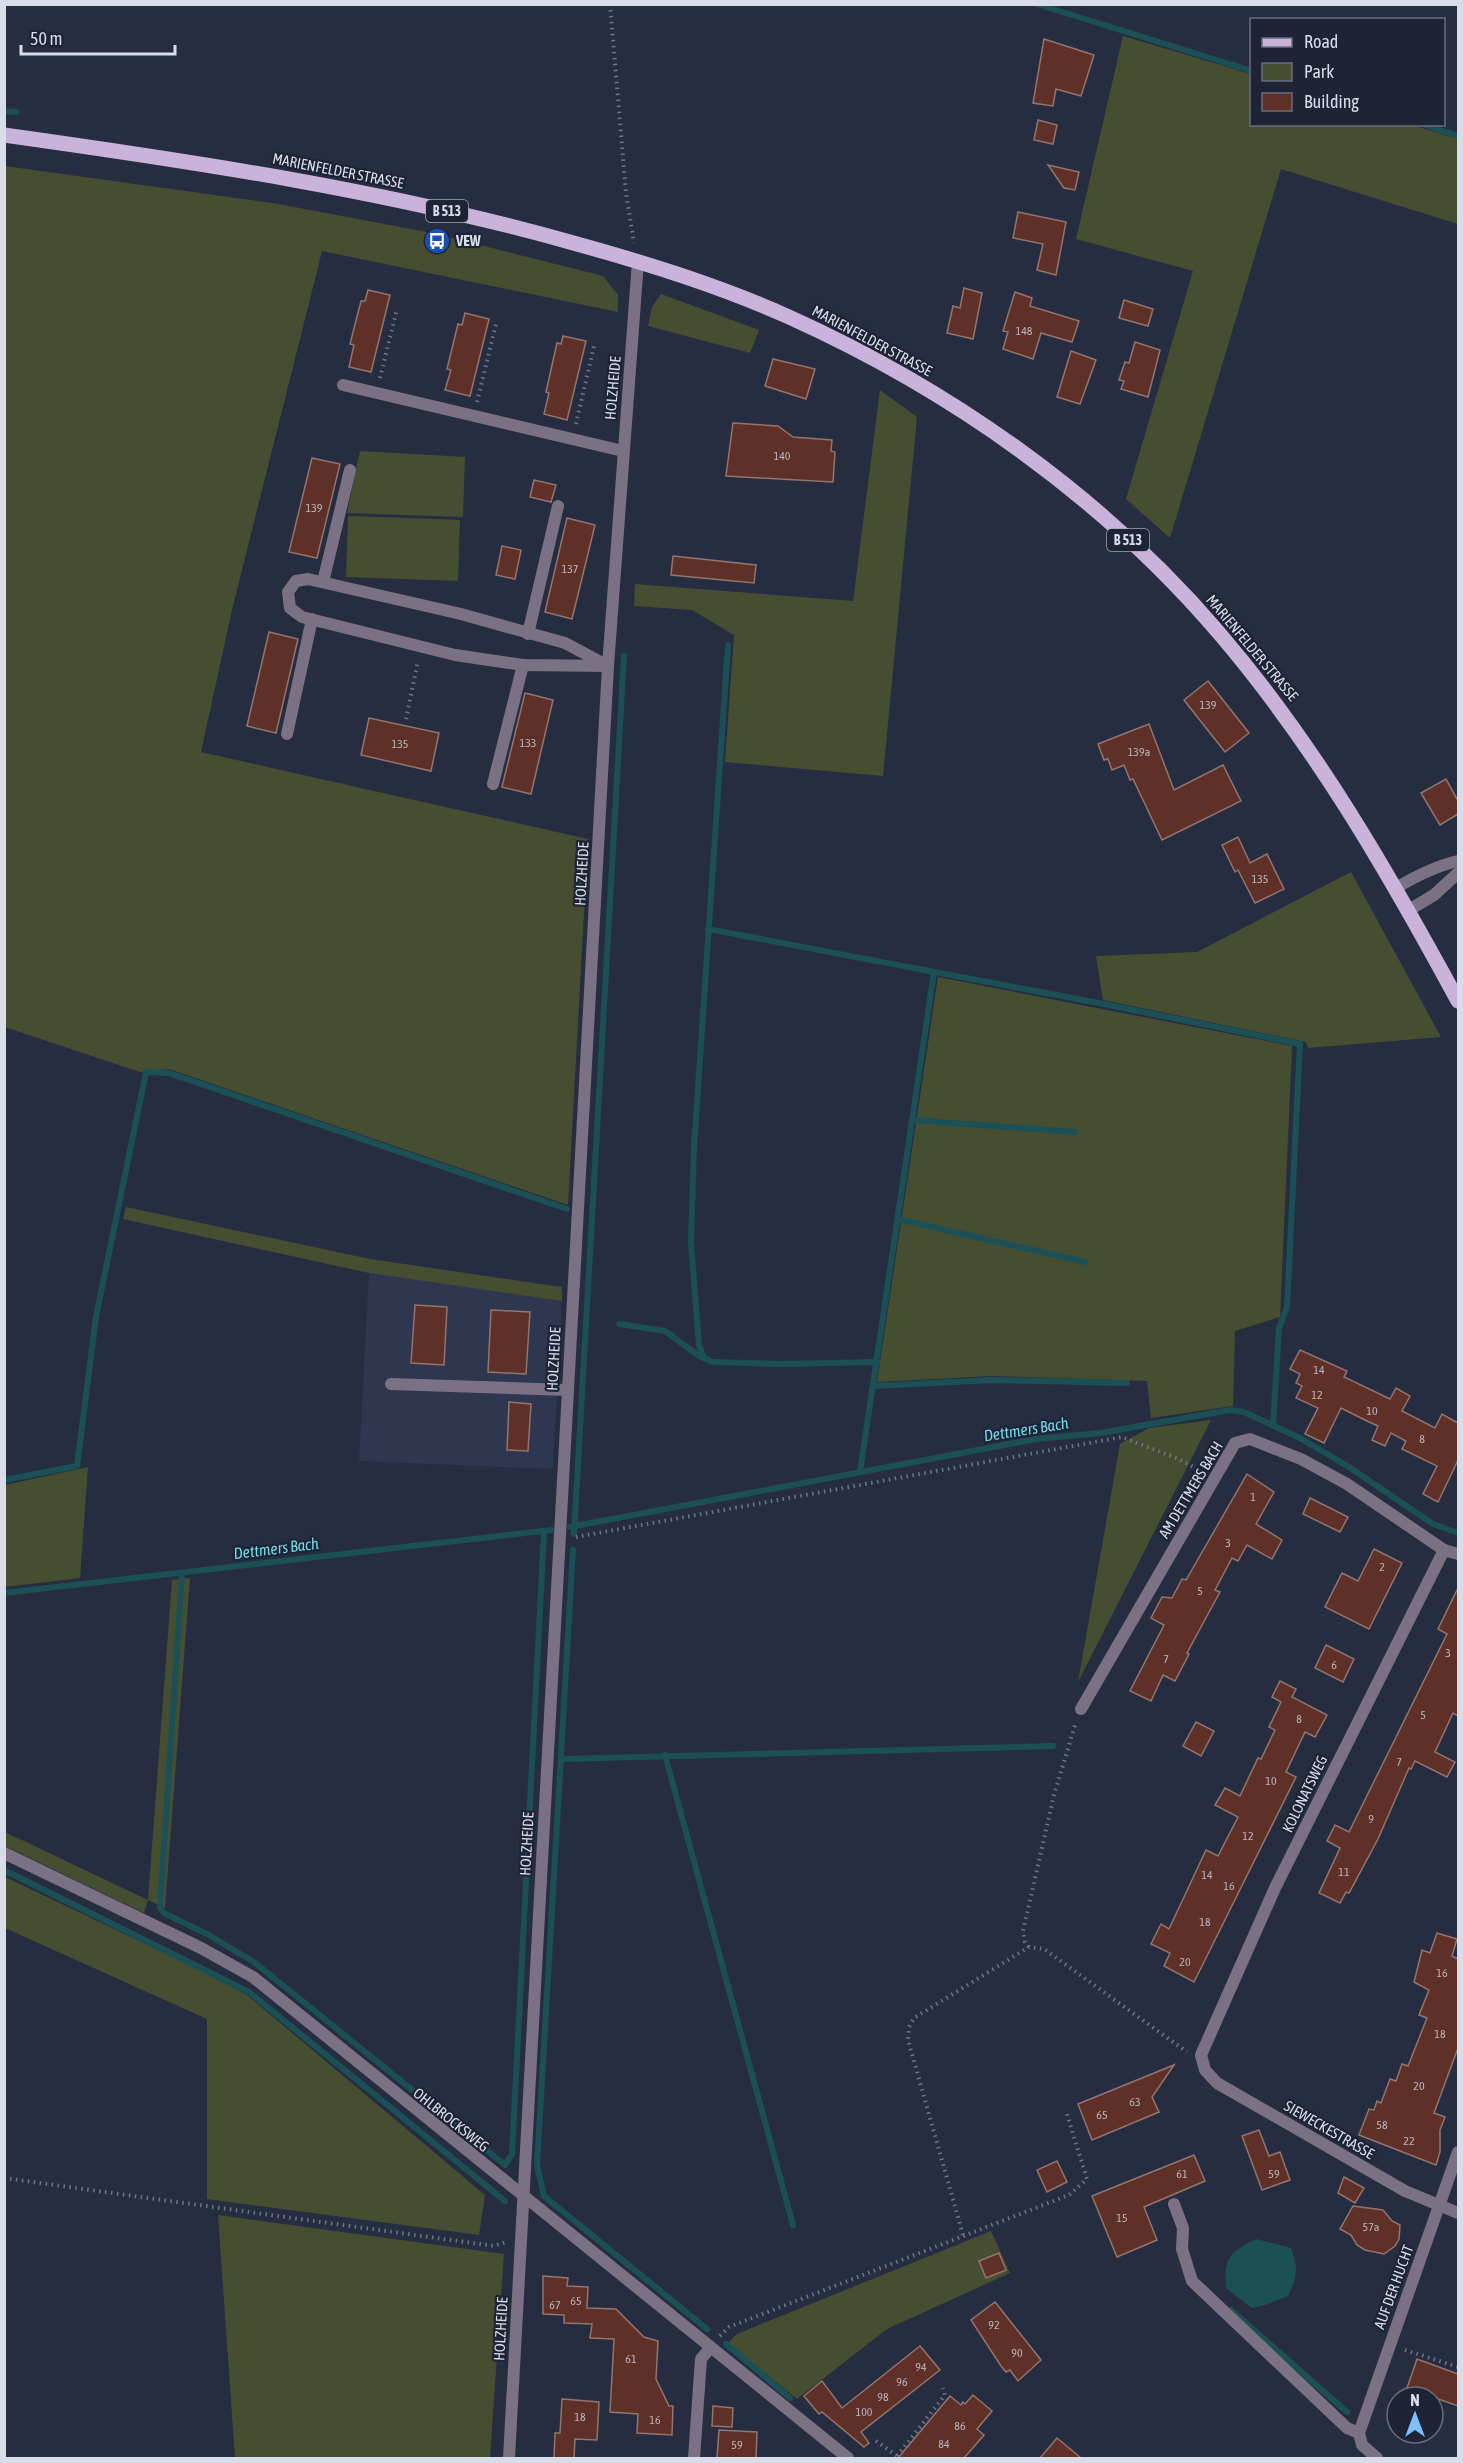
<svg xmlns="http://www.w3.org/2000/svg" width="1463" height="2463" font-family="'Asap Condensed',sans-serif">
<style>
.built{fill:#2f3650}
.green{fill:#464e32}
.water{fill:#1b5057}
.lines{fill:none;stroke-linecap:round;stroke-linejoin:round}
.stream{stroke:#1b5057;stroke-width:6}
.building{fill:#5e3027;stroke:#91756e;stroke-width:1.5}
.path{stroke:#707586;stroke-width:4;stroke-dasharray:1.5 4.5;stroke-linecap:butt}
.service{stroke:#7b7184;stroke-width:12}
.minor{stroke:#7b7184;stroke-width:12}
.primary{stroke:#c9b3db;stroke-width:15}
.labels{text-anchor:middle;stroke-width:4.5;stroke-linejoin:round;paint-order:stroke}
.number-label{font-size:12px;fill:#bab2b9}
.shield{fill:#1e2336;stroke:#a1a5b4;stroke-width:1.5}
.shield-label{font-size:14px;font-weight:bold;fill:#d9ddea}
.street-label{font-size:15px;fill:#d9ddea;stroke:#1e2336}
.poi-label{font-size:15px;font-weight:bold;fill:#d9ddea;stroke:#1e2336;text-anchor:start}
.water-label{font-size:16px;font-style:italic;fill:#70dae8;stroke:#1e2336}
</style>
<rect width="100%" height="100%" fill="#272d41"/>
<polygon class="built" points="369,1273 562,1301 553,1469 359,1461"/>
<g class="green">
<polygon points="1123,36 1251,74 1252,124 1412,125 1458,139 1458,224 1281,169 1170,538 1126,499 1193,271 1076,239"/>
<polygon points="5,166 273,203 432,233 603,276 618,295 618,312 322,251 232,610 201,752 588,839 568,1205 169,1069 140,1072 5,1027"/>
<polygon points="661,294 759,330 750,353 648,326 652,307"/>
<polygon points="880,390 917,417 883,776 725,762 734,635 692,610 634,606 635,584 853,601"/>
<polygon points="360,451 465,457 463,517 347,513"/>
<polygon points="348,516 460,520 458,581 346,577"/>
<polygon points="1351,872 1441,1037 1308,1048 1306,1042 1103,1000 1096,956 1197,952"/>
<polygon points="938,977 1292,1046 1280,1317 1235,1331 1233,1406 1151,1418 1147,1381 992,1376 877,1382"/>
<polygon points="126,1207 370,1259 562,1287 562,1301 369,1273 123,1219"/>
<polygon points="1211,1420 1078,1682 1120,1444 1149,1428"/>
<polygon points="88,1467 80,1578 5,1587 5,1485"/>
<polygon points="190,1578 165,1908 148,1900 144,1913 5,1846 5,1832 148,1900 172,1580"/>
<polygon points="5,1877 194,1967 247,1995 485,2195 479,2235 207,2199 207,2019 5,1928"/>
<polygon points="218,2215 504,2254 490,2458 235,2458"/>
<polygon points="991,2231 1010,2273 887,2329 797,2399 728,2343 737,2334"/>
</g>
<path class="water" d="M1256 2239 1291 2248C1298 2269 1298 2275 1288 2296L1265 2305 1252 2308 1226 2288C1224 2257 1229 2253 1256 2239Z"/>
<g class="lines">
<g class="stream">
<polyline points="1037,4 1252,71"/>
<polyline points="4,111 16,112"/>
<polyline points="1422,124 1458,136"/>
<polyline points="708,929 1104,1004 1300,1044 1287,1307 1279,1328 1273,1425"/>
<polyline points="913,1120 1075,1132"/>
<polyline points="898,1219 1085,1262"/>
<polyline points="619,1324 665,1331 699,1356 713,1362 783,1364 877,1362"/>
<polyline points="704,1358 699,1345 691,1243 694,1147 728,645"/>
<polyline points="873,1386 992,1380 1127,1383"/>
<polyline points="860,1472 934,972"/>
<polyline points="4,1480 77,1466 96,1317 146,1072 169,1073 567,1209"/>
<polyline points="570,1527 1036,1439 1101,1433 1230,1410 1244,1412 1300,1438 1349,1467 1433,1524 1458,1533"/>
<polyline points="574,1534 624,656"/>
<polyline points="573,1550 537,2165 544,2196 707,2329"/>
<polyline points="182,1573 160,1908 164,1913 207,1934 254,1962 505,2165 512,2154 544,1531"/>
<polyline points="4,1593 551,1530"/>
<polyline points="665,1755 793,2225"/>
<polyline points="561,1759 1053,1746"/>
<polyline points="4,1870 249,1992 505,2201"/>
<polyline points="1231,2310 1347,2412"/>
<polyline points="726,2344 790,2398"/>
</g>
</g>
<g class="building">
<polygon points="1044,39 1094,55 1081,96 1056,89 1053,106 1033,103"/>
<polygon points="1038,120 1057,125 1053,144 1034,140"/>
<polygon points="1048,165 1079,172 1075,190 1064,188"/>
<polygon points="1018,212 1066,222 1056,275 1037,270 1043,244 1013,238"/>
<polygon points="964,288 982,293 973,339 947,333 953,306 960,308"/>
<polygon points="368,290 390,295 371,372 349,367 354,345 350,344 361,301 365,301"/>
<polygon points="1015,292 1032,298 1030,306 1079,321 1072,342 1041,333 1033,359 1003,349 1008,332 1003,331"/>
<polygon points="1124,300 1153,309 1148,326 1119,318"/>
<polygon points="465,313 489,319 470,396 445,390 451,370 447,369 458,324 462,325"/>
<polygon points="563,336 586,341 567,420 544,414 549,393 546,392 557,343 561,344"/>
<polygon points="1135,342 1160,350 1148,397 1121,389 1124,381 1119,380 1125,362 1129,363"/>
<polygon points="1071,351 1096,360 1080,404 1057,397"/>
<polygon points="773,359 815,369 806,399 765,386"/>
<polygon points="733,423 778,426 793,437 832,440 831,451 835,452 833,482 726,476"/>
<polygon points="312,458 340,464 317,558 289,552"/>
<polygon points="534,480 556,485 551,502 530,497"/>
<polygon points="567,518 595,525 572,619 545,612"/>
<polygon points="502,546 521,550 515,579 496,575"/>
<polygon points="673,556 756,565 754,583 671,575"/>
<polygon points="269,632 298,639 276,733 247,726"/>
<polygon points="1208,681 1249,733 1225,752 1184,700"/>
<polygon points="525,693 553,700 531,794 502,787"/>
<polygon points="369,718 439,733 431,771 361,755"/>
<polygon points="1149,724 1174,790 1223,765 1241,801 1162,840 1133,779 1130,780 1124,765 1112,770 1108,759 1104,760 1098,744"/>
<polygon points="1446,779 1458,801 1458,814 1440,825 1421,793"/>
<polygon points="1238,837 1250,863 1267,854 1284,889 1255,903 1238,870 1235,872 1222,845"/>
<polygon points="415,1305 447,1307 444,1365 411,1363"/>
<polygon points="491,1310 530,1312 526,1374 488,1372"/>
<polygon points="1300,1350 1347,1371 1344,1377 1390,1399 1396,1388 1410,1396 1402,1411 1435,1428 1442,1414 1458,1423 1458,1460 1438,1502 1423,1494 1437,1466 1402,1449 1406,1441 1391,1433 1385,1446 1372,1440 1378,1426 1367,1421 1341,1408 1324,1443 1305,1434 1318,1408 1296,1398 1302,1386 1296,1383 1300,1374 1290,1369"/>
<polygon points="509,1402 531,1404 528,1451 507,1450"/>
<polygon points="1247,1474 1274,1492 1256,1524 1282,1540 1272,1559 1247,1545 1238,1561 1232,1558 1215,1590 1220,1592 1187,1653 1189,1654 1175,1681 1163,1675 1151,1701 1130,1691 1164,1625 1151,1618 1162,1597 1172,1598 1182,1579 1186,1580"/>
<polygon points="1310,1498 1348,1517 1340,1532 1303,1514"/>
<polygon points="1374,1549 1402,1563 1369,1629 1325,1607 1342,1573 1358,1581"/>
<polygon points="1458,1588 1458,1716 1453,1713 1435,1752 1455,1762 1447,1777 1415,1761 1411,1769 1409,1768 1378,1839 1349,1893 1346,1892 1340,1903 1319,1893 1340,1848 1327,1841 1335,1825 1349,1832 1447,1634 1438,1629"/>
<polygon points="1326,1645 1354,1659 1343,1682 1315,1668"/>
<polygon points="1280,1681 1296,1689 1292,1697 1327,1715 1315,1737 1305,1732 1286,1772 1296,1777 1194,1982 1164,1966 1170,1953 1151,1944 1161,1924 1169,1929 1206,1850 1218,1856 1238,1817 1215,1805 1225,1788 1240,1796 1258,1758 1261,1759 1275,1730 1269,1727 1281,1702 1272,1697"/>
<polygon points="1196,1722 1214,1731 1201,1756 1183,1746"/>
<polygon points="1437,1933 1457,1939 1452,1956 1458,1959 1458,2048 1434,2113 1445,2117 1440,2130 1440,2152 1436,2165 1359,2135 1369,2109 1374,2110 1377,2101 1381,2103 1390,2079 1396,2081 1402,2064 1408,2066 1427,2018 1419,2015 1429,1990 1414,1982 1422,1950 1430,1953"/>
<polygon points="1174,2065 1152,2097 1159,2112 1092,2140 1078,2104"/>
<polygon points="1259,2130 1269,2156 1280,2152 1290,2180 1262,2190 1242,2136"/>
<polygon points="1194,2155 1205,2181 1144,2207 1157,2240 1117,2257 1092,2196"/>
<polygon points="1057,2161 1067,2182 1047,2192 1037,2170"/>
<polygon points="1344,2177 1364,2188 1355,2203 1338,2193"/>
<polygon points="1353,2206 1383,2210 1392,2221 1400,2225 1399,2239 1395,2246 1384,2254 1365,2250 1357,2245 1351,2235 1340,2229"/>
<polygon points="999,2253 1006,2270 986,2278 979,2261"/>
<polygon points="543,2276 568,2278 567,2286 588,2287 587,2308 616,2309 644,2337 658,2341 656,2379 669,2406 673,2406 672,2435 637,2433 638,2414 610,2412 614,2339 590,2338 592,2324 564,2323 564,2315 543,2314"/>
<polygon points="995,2302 1041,2360 1018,2381 1010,2370 1006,2372 1001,2366 971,2320"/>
<polygon points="920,2346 940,2370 861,2432 869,2443 864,2447 822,2412 819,2414 804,2396 822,2381 842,2408"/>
<polygon points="1417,2359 1458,2374 1458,2406 1407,2388"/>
<polygon points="973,2395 992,2411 977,2429 984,2435 964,2458 898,2458 950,2396 961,2405 963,2402 965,2404"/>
<polygon points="562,2399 599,2402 597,2440 575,2439 574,2458 554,2458 555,2433 560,2433"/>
<polygon points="713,2406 733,2408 732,2427 712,2426"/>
<polygon points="719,2430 757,2432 756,2458 717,2458"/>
<polygon points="1057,2438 1081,2458 1040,2458"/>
</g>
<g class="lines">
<g class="path">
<polyline points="610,4 626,193 634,243"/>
<polyline points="380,378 397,309"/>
<polyline points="477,402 496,324"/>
<polyline points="576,424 594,346"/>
<polyline points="406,719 418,661"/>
<polyline points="576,1537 1122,1437 1176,1458 1203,1472"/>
<polyline points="1029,1947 1025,1942 1023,1931 1054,1795 1076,1722"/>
<polyline points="4,2178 494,2246 506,2242"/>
<polyline points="963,2235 908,2040 909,2027 914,2018 1029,1947 1044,1949 1187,2052"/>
<polyline points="720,2336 729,2327 1069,2195 1087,2179 1066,2111"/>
<polyline points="1405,2350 1458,2367"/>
<polyline points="876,2441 900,2458"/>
<polyline points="897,2456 945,2395 943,2388"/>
</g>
<g class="service">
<polyline points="343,385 623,451"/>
<polygon points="308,579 461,614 565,643 608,666 523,665 455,655 302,617 290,608 288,592 296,581"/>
<polyline points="323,582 350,470"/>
<polyline points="528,634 558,506"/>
<polyline points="287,734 312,619"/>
<polyline points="493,784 523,665"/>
<polyline points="391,1384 567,1390"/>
<polyline points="1174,2204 1183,2228 1182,2249 1192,2281 1347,2428 1359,2433"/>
</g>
<g class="minor">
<path d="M1396 888C1416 876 1436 866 1458 861"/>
<polyline points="1409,910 1434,895 1458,873"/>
<polyline points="1444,1550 1275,1888 1201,2055 1205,2070 1217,2083 1405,2191 1458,2213"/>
<polyline points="1081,1709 1235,1443 1250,1439 1301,1459 1347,1484 1444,1550 1458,1554"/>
<polyline points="4,1853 201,1948 253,1977 848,2458"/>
<polyline points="509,2458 608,666 638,261"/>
<polyline points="694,2458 701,2359 710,2348"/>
<polyline points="1377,2458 1362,2445 1359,2433 1458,2152"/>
</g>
<path class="primary" d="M4 135C197 162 390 191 577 244 649 264 720 286 789 317 951 390 1103 497 1219 633 1315 745 1388 872 1458 1001"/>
</g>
<defs>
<g id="bus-disc" transform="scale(1.35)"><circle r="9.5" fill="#1a4fb4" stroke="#1e2336"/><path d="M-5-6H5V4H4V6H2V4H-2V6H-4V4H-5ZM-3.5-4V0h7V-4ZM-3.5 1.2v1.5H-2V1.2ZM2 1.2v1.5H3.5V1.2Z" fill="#fff"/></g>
</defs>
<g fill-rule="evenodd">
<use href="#bus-disc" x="437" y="241"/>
</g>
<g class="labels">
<g class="number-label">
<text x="1024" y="335">148</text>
<text x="782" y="460">140</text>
<text x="314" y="512">139</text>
<text x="570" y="573">137</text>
<text x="1208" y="709">139</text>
<text x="528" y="747">133</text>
<text x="400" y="748">135</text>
<text x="1139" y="756">139a</text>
<text x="1260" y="883">135</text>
<text x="1319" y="1374">14</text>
<text x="1317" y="1399">12</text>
<text x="1372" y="1415">10</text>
<text x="1422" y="1443">8</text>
<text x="1253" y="1501">1</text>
<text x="1228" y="1547">3</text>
<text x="1382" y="1571">2</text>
<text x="1200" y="1595">5</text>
<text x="1448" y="1657">3</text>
<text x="1166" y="1663">7</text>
<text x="1334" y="1669">6</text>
<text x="1423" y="1719">5</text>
<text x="1299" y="1723">8</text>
<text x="1399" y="1766">7</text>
<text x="1271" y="1785">10</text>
<text x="1371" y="1823">9</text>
<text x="1248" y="1840">12</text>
<text x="1344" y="1876">11</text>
<text x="1207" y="1879">14</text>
<text x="1229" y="1890">16</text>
<text x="1205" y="1926">18</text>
<text x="1185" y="1966">20</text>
<text x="1442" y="1977">16</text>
<text x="1440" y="2038">18</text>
<text x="1419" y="2090">20</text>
<text x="1135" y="2106">63</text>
<text x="1102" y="2119">65</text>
<text x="1382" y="2129">58</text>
<text x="1409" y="2145">22</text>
<text x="1182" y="2178">61</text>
<text x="1274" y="2178">59</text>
<text x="1122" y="2222">15</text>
<text x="1371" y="2231">57a</text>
<text x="576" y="2305">65</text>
<text x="555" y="2309">67</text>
<text x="994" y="2329">92</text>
<text x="1017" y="2357">90</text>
<text x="631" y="2363">61</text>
<text x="921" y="2371">94</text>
<text x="902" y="2386">96</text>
<text x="883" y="2401">98</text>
<text x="864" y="2416">100</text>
<text x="580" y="2421">18</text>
<text x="655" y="2424">16</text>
<text x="960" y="2430">86</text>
<text x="944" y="2448">84</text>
<text x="737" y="2449">59</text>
</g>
<g class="shield">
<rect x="426" y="200" width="42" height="22" rx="4.5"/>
<rect x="1107" y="529" width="42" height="22" rx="4.5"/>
</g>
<g class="shield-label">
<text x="447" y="216">B 513</text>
<text x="1128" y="545">B 513</text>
</g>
<g class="street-label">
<text transform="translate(338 171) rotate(11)" y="5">MARIENFELDER STRASSE</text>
<text transform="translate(872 341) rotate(28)" y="5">MARIENFELDER STRASSE</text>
<text transform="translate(613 388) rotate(-85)" y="5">HOLZHEIDE</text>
<text transform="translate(1252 648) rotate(50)" y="5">MARIENFELDER STRASSE</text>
<text transform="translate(582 874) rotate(-87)" y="5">HOLZHEIDE</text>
<text transform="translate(554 1359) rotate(-87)" y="5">HOLZHEIDE</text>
<text transform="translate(1191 1490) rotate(-59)" y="5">AM DETTMERS BACH</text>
<text transform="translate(1305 1794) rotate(-64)" y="5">KOLONATSWEG</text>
<text transform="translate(527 1844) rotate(-87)" y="5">HOLZHEIDE</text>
<text transform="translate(451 2120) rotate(39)" y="5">OHLBROCKSWEG</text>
<text transform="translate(1329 2130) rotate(30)" y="5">SIEWECKESTRASSE</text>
<text transform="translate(1394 2287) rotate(-70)" y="5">AUF DER HUCHT</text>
<text transform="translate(501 2329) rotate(-87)" y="5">HOLZHEIDE</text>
</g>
<g class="poi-label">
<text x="456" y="246">VEW</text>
</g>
<g class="water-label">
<text transform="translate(1026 1429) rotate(-9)" y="6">Dettmers Bach</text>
<text transform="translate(276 1548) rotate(-7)" y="6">Dettmers Bach</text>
</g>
</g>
<rect width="1463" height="2463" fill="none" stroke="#d9ddea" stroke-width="12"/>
<rect x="1250" y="18" width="195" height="108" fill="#1e2336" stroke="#696d7e" stroke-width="1.5"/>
<rect x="1262" y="38" width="30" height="9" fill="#c9b3db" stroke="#696d7e" stroke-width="1.5"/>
<text x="1304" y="48" font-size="18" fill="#d9ddea">Road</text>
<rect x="1262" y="63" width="30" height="18" fill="#464e32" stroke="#696d7e" stroke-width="1.5"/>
<text x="1304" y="78" font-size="18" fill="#d9ddea">Park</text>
<rect x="1262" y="93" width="30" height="18" fill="#5e3027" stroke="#696d7e" stroke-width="1.5"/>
<text x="1304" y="108" font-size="18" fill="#d9ddea">Building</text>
<g transform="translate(1415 2415)"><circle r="28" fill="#1e2336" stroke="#696d7e" stroke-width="1.5"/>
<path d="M0-4.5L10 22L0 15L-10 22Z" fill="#81bdfa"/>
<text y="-9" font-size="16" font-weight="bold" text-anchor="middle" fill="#d9ddea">N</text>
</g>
<path d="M21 45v9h154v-9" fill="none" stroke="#d9ddea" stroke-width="3"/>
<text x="30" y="45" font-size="18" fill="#d9ddea" stroke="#1e2336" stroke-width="4.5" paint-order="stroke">50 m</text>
</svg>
